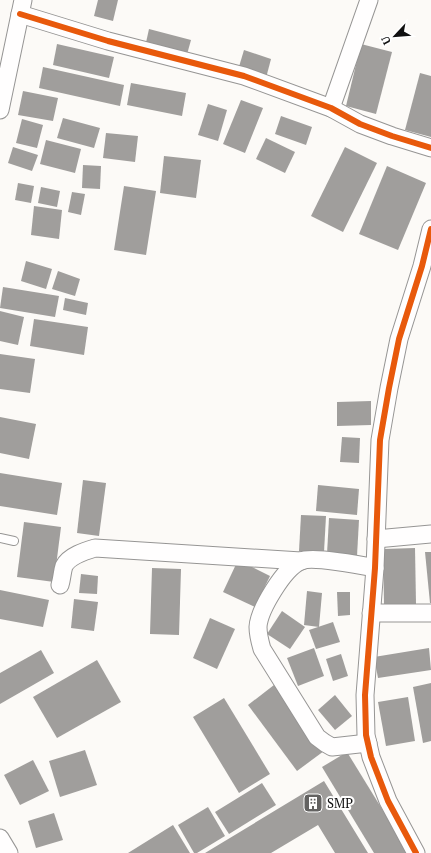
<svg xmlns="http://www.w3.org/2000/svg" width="431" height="853" font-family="'PT Serif',serif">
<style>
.building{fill:#a09e9c}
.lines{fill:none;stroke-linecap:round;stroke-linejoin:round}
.lane-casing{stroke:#969594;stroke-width:10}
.street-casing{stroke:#969594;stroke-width:19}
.lane{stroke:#fffefe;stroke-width:8}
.street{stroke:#fffefe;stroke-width:17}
.cycleway-casing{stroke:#fff;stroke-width:8}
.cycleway{stroke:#e8590c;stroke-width:6}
.labels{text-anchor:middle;stroke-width:4;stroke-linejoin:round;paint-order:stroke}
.poi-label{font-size:13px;fill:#101010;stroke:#fff;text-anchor:start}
</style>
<rect width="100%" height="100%" fill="#fcfaf7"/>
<g class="building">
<polygon points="98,0 118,0 113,21 94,16"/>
<polygon points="149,29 191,40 186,58 145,47"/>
<polygon points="57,44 114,57 109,78 53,65"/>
<polygon points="361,44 392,52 376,114 346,106"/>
<polygon points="244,50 271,59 266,78 238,70"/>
<polygon points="43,67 124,85 120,106 39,88"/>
<polygon points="420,73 431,76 431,137 405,130"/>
<polygon points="131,83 186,93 182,116 127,105"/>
<polygon points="23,91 58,98 53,121 18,115"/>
<polygon points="241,100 263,108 245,153 223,144"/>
<polygon points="208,104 227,110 218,141 198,135"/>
<polygon points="281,116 312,127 306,145 275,134"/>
<polygon points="63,118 100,128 94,148 57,138"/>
<polygon points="22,119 43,125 37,148 16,143"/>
<polygon points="106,133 138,136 135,162 103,158"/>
<polygon points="266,138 295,152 285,173 256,159"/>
<polygon points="46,140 81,149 75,173 40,164"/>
<polygon points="13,147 38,155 32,171 8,163"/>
<polygon points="345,147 377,163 343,232 311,216"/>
<polygon points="164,156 201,160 196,198 160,193"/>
<polygon points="83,165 101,166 100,189 82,188"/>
<polygon points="387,166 426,183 398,250 359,234"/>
<polygon points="18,183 34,186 31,203 15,200"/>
<polygon points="124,186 156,191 146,255 114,250"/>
<polygon points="41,187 60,191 57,207 38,203"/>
<polygon points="72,192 85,194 81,215 68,212"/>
<polygon points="34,206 62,210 59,239 31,235"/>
<polygon points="26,261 52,269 46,289 21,281"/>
<polygon points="58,271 80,279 75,296 52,289"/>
<polygon points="3,287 59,296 55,317 0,308"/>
<polygon points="65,298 88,303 86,315 63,310"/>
<polygon points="0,311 24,317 18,345 0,341"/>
<polygon points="34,319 88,327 84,355 30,346"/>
<polygon points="0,354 35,359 30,393 0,389"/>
<polygon points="371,401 371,425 337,426 337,402"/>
<polygon points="0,417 36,424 29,459 0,453"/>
<polygon points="342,437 360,438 359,463 340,462"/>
<polygon points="0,473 62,483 57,515 0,506"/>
<polygon points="83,480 106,483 99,536 77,533"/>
<polygon points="318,485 359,489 357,515 316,511"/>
<polygon points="301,515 326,516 324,552 299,551"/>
<polygon points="329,518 359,520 357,556 327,554"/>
<polygon points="24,522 61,527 54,582 17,577"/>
<polygon points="415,548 416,604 384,604 383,549"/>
<polygon points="425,552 431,552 431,603 430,603"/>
<polygon points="238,560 270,576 255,607 223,592"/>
<polygon points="152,568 181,569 179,635 150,634"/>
<polygon points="81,574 98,576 97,594 79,593"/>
<polygon points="0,590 49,600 43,627 0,619"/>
<polygon points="307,591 322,593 319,627 304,625"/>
<polygon points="337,592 350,592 350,615 338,616"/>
<polygon points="74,599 98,602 94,631 71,628"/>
<polygon points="282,611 305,627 290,649 267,634"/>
<polygon points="210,618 235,629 217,669 193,658"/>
<polygon points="333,622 340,642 316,649 309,630"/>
<polygon points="314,648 324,676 298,686 287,658"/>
<polygon points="429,648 431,670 378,678 374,657"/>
<polygon points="41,650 54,673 0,704 0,673"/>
<polygon points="341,654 348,676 333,681 326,659"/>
<polygon points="97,660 121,702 57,738 33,697"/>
<polygon points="431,683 431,741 423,743 413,687"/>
<polygon points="274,685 324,751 297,771 248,705"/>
<polygon points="335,695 352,716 335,730 318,710"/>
<polygon points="408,697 415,741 386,746 378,702"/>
<polygon points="224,698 270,774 239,793 193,717"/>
<polygon points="85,750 97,785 60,797 49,761"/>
<polygon points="347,752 409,853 374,853 322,767"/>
<polygon points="33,760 49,791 20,805 4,775"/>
<polygon points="324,781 368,853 335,853 318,825 271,853 205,853"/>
<polygon points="262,783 276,805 229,834 215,812"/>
<polygon points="208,807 225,836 197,853 194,853 178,825"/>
<polygon points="54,813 63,840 36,848 28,821"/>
<polygon points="173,825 190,853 128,853"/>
</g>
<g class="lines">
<g class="lane-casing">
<polyline id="lane" points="0,538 14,541"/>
</g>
<g class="street-casing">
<g id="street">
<polyline points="20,14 108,41 244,76 331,108 360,124 392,136 431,148"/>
<polyline points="331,108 369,0"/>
<polyline points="0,110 23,0"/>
<polyline points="376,539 431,534"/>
<path d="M60 585C62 579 62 572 64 566 69 556 85 551 95 548L301 561"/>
<polyline points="371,613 431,613"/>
<path d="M368 743 332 747 325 743 317 737 262 649C260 642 258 635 258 627 259 610 284 568 301 561 312 556 360 565 375 568"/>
<polyline points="0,838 9,853"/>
<polyline points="416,853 388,801 371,757 366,735 365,695 375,568 380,440 389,388 399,339 422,266 431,229"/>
</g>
</g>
<use href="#lane" class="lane"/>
<use href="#street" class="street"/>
<g class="cycleway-casing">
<g id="cycleway">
<polyline points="20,14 108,41 244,76 331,108 360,124 392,136 431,148"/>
<polyline points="416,853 388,801 371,757 366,735 365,695 375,568 380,440 389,388 399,339 422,266 431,229"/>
</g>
</g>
<use href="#cycleway" class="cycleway"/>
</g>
<defs>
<g id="building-square" transform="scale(1)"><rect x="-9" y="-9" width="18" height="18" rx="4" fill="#636261" stroke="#fff"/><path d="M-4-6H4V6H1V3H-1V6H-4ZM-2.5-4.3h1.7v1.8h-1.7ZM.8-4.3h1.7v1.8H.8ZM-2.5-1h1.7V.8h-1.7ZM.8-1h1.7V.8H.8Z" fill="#fff"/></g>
</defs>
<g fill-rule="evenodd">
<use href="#building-square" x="313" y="803"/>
</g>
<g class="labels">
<g class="poi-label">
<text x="327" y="808">SMP</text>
</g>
</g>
<g transform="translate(395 36) rotate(244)" stroke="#ffffff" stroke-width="3" paint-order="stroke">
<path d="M0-3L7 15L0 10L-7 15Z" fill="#101010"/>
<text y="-6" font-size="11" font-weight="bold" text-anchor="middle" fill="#101010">U</text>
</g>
</svg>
